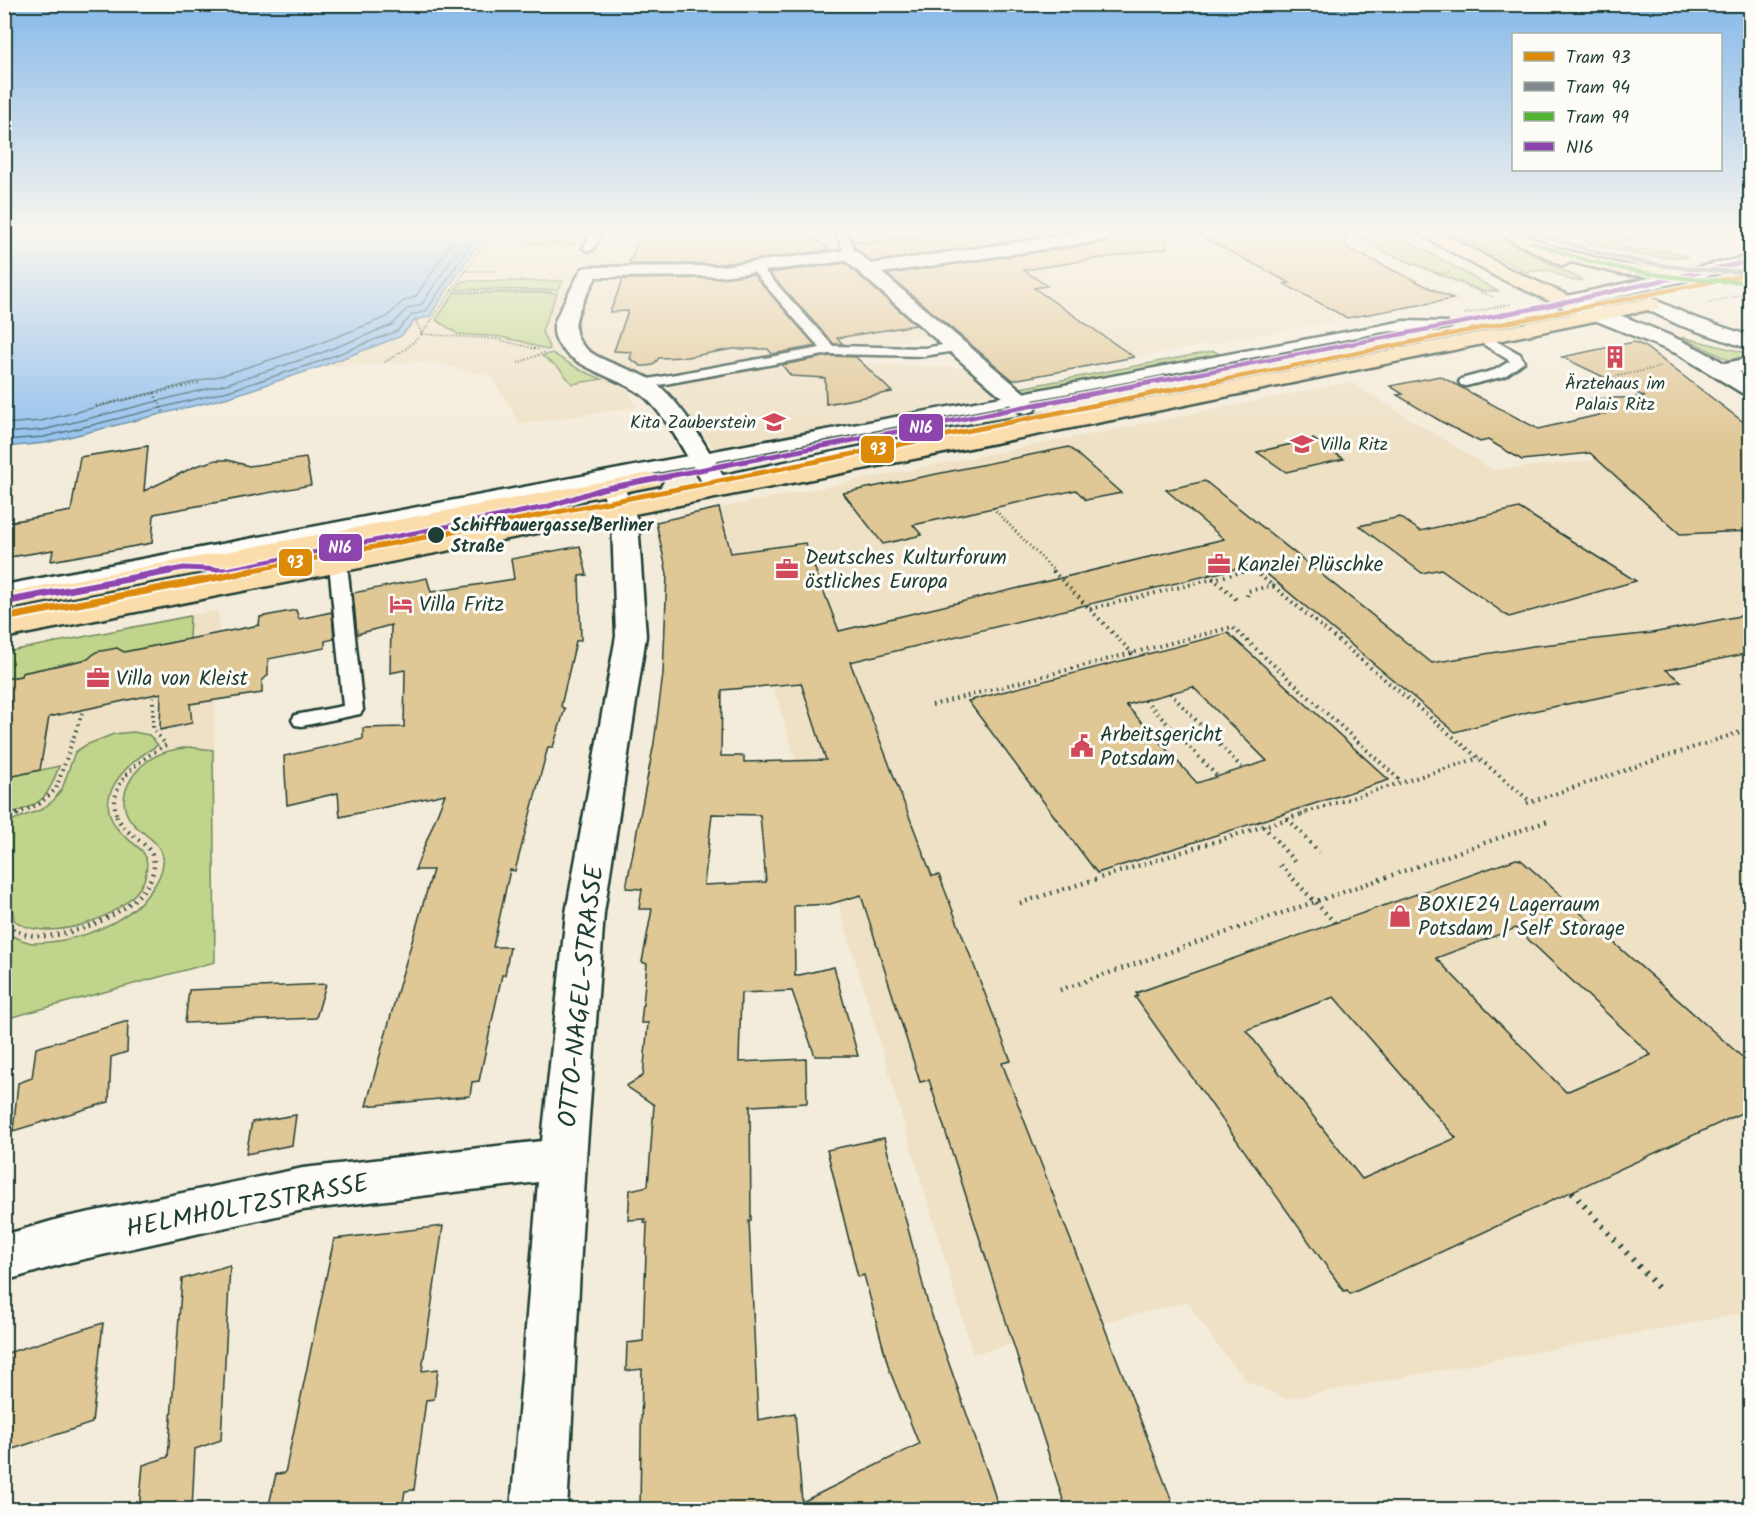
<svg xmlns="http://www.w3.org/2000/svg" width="1755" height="1514" font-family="Kalam,sans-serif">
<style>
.built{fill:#eee1c6}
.green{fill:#c0d58b;stroke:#708960;stroke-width:1.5}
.water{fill:#94c1ee;stroke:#658ca4;stroke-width:1.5}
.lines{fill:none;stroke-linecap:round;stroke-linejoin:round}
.shore{stroke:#4e727e;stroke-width:1.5}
.building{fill:#e0c796;stroke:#1f3d34;stroke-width:1.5;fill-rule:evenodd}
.lane-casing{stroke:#1f3d34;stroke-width:5}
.street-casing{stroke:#1f3d34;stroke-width:5}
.secondary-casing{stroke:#1f3d34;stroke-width:5}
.primary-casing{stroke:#1f3d34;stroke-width:5}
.highway-casing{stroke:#1f3d34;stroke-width:5}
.path-far4{stroke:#1f3d34;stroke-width:2;stroke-dasharray:1 2;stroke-linecap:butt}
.path-far3{stroke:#1f3d34;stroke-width:3;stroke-dasharray:1 3;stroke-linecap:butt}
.path-far2{stroke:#1f3d34;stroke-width:4;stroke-dasharray:1.5 4.5;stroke-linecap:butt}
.path-far1{stroke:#1f3d34;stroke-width:4.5;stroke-dasharray:1.5 5;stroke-linecap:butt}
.path{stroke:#1f3d34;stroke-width:6;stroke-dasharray:2 7;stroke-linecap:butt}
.lane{fill:#fdfcf7;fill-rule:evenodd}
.street{fill:#fdfcf7;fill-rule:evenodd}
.secondary{fill:#fdfcf7;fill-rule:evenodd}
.primary{fill:#fbddab;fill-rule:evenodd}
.highway{fill:#fbddab;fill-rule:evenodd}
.bus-1-far2-casing{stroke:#fdfcf7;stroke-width:7}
.bus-1-far1-casing{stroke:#fdfcf7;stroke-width:8}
.bus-1-casing{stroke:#fdfcf7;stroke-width:11}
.bus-1-far2{stroke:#8e44ad;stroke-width:4.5}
.bus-1-far1{stroke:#8e44ad;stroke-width:5}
.bus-1{stroke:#8e44ad;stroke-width:7}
.tram-1-far2-casing{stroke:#fdfcf7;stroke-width:7}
.tram-1-far1-casing{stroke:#fdfcf7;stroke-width:8}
.tram-1-casing{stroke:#fdfcf7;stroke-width:11}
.tram-2-casing{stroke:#fdfcf7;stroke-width:7}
.tram-3-casing{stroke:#fdfcf7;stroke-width:7}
.tram-1-far2{stroke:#dd8a08;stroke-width:4.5}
.tram-1-far1{stroke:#dd8a08;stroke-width:5}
.tram-1{stroke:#dd8a08;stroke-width:7}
.tram-2{stroke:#838a8f;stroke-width:4.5}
.tram-3{stroke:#53b433;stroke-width:4.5}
.stop-dot{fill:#1f3d34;stroke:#fdfcf7;stroke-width:2}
.labels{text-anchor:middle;stroke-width:6;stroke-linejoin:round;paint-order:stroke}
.far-poi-label{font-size:18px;fill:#1f3d34;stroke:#fdfcf7}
.far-stop-label{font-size:18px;font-weight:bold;fill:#1f3d34;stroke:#fdfcf7;text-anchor:start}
.poi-label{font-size:21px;fill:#1f3d34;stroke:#fdfcf7;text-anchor:start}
.near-street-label{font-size:26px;fill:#1f3d34;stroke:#fdfcf7}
.line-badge{stroke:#fdfcf7;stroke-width:2}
.badge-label{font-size:16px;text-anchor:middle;font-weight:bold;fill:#fff}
</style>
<rect width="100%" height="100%" fill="#f4ecda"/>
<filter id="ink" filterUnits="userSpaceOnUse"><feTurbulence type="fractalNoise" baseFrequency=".0167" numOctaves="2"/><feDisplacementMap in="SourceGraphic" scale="12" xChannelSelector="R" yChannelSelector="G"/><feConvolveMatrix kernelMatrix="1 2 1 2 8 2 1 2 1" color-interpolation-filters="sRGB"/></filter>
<g filter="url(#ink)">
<g class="built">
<polygon points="486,232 1338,232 1381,253 1371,256 1465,301 1394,310 1010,381 953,330 809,360 967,368 994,394 715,450 666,385 628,392 638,407 520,424 491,376 427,362 320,367 401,336 415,320 429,317"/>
<polygon points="1529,232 1554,232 1582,243 1617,252 1668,262 1696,264 1657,268 1629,264 1555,244"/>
<polygon points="1351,382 1493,470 1628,457 1681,503 1750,503 1750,1312 1287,1399 1247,1381 1223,1353 1187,1302 973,1354 720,508"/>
<polygon points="218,610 220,633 214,724 215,962 5,1019 5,652"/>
</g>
<g class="green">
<polygon points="1356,232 1392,232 1498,291 1482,291 1383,251"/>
<polygon points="1451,232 1490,232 1582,280 1573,281 1548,270 1525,272"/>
<path d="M1566 232H1616L1633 239 1616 242 1603 238 1595 240 1637 250 1644 249 1654 252 1667 250 1688 257C1648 259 1602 250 1566 232Z"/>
<polygon points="528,235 578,235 574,244 522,244"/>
<polygon points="462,281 563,281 558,290 456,289"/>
<polygon points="454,293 557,293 542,331 550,349 547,350 524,342 501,337 458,334 436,320"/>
<polygon points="1682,337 1750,354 1750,355 1729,360"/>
<polygon points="1214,351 1221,355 1023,394 1015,389"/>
<polygon points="552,353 580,370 602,379 572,384 560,369 542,356"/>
<polygon points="190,616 189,639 123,652 117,648 90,659 22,673 21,676 5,679 5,652"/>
<path d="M133 732 149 735 158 745C130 761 92 793 116 827 123 837 135 843 143 852 148 859 147 866 146 874 137 915 46 947 14 920L13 912 5 899V823L40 810 53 801 62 789 75 752 86 745 114 734Z"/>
<path d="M189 747 213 750 215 962 5 1019V934C14 935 24 943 34 943 79 942 132 923 156 883 160 876 164 865 163 857 159 840 141 834 131 821 113 797 134 766 158 755 167 750 179 749 189 747Z"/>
<path d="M59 766C46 804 40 803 5 816V778Z"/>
</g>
<polygon class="water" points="4,232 486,232 429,317 415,320 401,336 320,367 229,397 45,443 5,447"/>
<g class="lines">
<g class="shore">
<polyline points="4,424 41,421 223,375 313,346 387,317 402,302 416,296 459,232"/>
<polyline points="4,433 43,430 226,384 316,355 392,325 407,309 422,304 470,232"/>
<polyline points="4,440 44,437 228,391 318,362 397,331 412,315 426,311 479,232"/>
</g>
</g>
<g class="building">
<polygon points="641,232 808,232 829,250 721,264 629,264"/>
<polygon points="951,232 1073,232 872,262 856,249 853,242 858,240 864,243"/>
<polygon points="1112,232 1165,232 1167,248 1024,270 1047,286 1034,288 1134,357 1063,371 1013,380 887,274 1106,242"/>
<polygon points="1193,232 1346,232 1347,248 1453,299 1347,318 1284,284 1290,283"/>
<polygon points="845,263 916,325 837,338 843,344 834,344 769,273"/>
<polygon points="753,274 816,346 772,354 768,349 733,349 687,357 659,358 653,365 646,366 641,366 630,359 632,352 614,351 628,311 610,312 623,279 721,278"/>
<polygon points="1634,342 1644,346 1750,427 1750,531 1680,534 1590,453 1522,460 1488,440 1480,442 1442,422 1397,395 1403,394 1390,386 1440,376 1538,429 1607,413 1591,399 1645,397 1562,357"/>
<polygon points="829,356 856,357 892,392 826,404 825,378 791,376 782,365"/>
<polygon points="1313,439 1344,459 1286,472 1257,452"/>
<polygon points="148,446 144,491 196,466 216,460 228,460 249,466 306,458 311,485 154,514 152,543 51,561 53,550 4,558 4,523 71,511 80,457"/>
<polygon points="1069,447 1121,493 1086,500 1076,490 993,508 913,525 922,535 883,544 843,493"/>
<path d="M1205 481 1432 663 1533 646 1652 633 1750 614V653L1666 670 1681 681 1528 712 1455 732 1255 564 850 662 932 876 939 875 1011 1061 1002 1063 1175 1509H1066L929 1080 920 1082 861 895 830 904 794 906 795 976 834 967 858 1056H815L792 991 741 993 739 1062 806 1059 807 1103 750 1106 751 1220 749 1221 758 1420 795 1413 802 1502 919 1444 889 1369 864 1275 858 1277 827 1150 884 1138 928 1304 991 1483 999 1509H640L642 1369 626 1371 627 1343 643 1341 647 1223H644L645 1219 628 1220 630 1190 648 1186 654 1105 626 1086 643 1076 648 1023H641L647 964 642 962 652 909H639L642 889 626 888 654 743 663 674 667 574 656 522 719 508 731 553 805 543 839 631 1224 539 1166 490ZM801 683 826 760 744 762V756H721L722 690ZM712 814 760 815 766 882 704 885Z"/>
<polygon points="1519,508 1636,581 1509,617 1441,569 1422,573 1359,526 1400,517 1420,531"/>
<polygon points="580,546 587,575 579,576 581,640 576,641 561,706 565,709 553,747 548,747 515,871 510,870 493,947 510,947 505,975 502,975 479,1081 472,1082 470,1096 366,1106 400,982 433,870 415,870 445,794 340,817 338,793 287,805 284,756 363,739 363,728 404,727 405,670 390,673 391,625 357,634 353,593 427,578 431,592 514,579 511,559"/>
<polygon points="296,610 299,619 332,612 334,639 325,641 325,648 268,659 268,675 262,681 262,693 190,704 192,723 160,730 161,693 49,717 40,770 4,778 4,679 21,676 22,673 88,659 96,652 117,648 124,652 259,625 260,617"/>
<path d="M1228 633 1389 780 1097 873 968 701ZM1193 687 1267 761 1197 783 1126 705Z"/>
<path d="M1516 859 1521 860 1750 1064V1109L1350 1294 1347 1290 1344 1291 1135 997 1138 996 1136 993ZM1516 928 1651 1055 1566 1092 1436 958ZM1334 997 1456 1138 1362 1179 1246 1030Z"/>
<polygon points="326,984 316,1018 185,1023 189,990"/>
<polygon points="128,1021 127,1052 111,1057 109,1102 13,1131 18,1083 32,1078 36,1048"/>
<polygon points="296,1115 292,1145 246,1154 252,1122"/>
<polygon points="443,1226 422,1371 438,1369 434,1399 426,1400 414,1490 405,1491 402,1509 268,1509 276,1474 285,1473 334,1239"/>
<polygon points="230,1265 221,1440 195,1449 192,1509 139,1509 143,1465 168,1457 182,1279"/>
<polygon points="103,1323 92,1423 4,1452 4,1354"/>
</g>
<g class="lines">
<g class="lane-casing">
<g id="lane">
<polygon points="592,232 602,232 593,250 589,251 583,248"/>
<polygon points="837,232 847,232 856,255 854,257 846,257 844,255"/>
<polygon points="756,265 760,266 833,346 924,348 955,343 961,347 955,351 924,356 829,354 643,388 638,387 636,384 638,381 643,380 820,348 752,270 752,266"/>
<path d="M1404 321 1446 322 1452 326C1446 331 1397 330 1383 332L610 482 4 595V585Z"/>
<polygon points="1483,334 1520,354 1524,362 1505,376 1466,386 1461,385 1459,382 1461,379 1495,370 1510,361 1478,341 1477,338 1478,335"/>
<path d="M1102 406 1107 407 1109 410 1107 413 955 437 714 487 706 482 714 477C843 450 971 422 1102 406Z"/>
<polygon points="579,492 585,494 587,497 585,500 546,512 226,575 183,572 180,568 183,564 226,565 543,503"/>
<polygon points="338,559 344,560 347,564 363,710 360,714 302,726 295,725 292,720 295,715 343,706 329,564 332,560"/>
</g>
</g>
<g class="street-casing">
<g id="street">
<path d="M1086 232H1110L1106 240 1100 241 882 273 1034 401 1037 406 1034 411 1026 413 1018 411 846 261 721 276 596 277C588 294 570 318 577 336 585 360 630 367 650 379 684 401 710 455 731 489L728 494 719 496 710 494C689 463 674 426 647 399 624 376 551 366 554 326 555 316 575 283 580 272L583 268 589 267 721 266 850 250 856 251 871 264Z"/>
<polygon points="1750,358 1750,370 1723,375 1716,373 1712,369 1716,365"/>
<polygon points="613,480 622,482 638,522 646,636 604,913 586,1159 567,1510 511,1510 538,1182 303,1210 62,1264 4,1281 4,1235 62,1218 303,1168 542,1141 566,913 616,636 612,522 601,487 604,482"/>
</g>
</g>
<g class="secondary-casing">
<g id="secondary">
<path d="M1750 256V266L1588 303C1644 324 1700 345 1750 379V394L1742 393 1678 354 1560 306 1557 302 1560 298 1567 296Z"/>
<polygon points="1651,298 1693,317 1750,336 1750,349 1679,325 1644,308 1641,304 1644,300"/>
</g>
</g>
<g class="primary-casing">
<g id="primary">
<polygon points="1651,298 1658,300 1661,304 1658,308 1122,418 4,638 4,620 1122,404"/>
<polygon points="650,473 659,475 662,480 659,485 4,610 4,593"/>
</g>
</g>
<g class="highway-casing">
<g id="highway">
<polygon points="1421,232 1441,232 1509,269 1574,298 1577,302 1574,306 1560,306 1497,277 1423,236"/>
<polygon points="1501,232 1521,232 1549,246 1621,264 1687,270 1693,271 1696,275 1693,279 1687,280 1621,274 1571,262 1563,266 1503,236"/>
</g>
</g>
<g class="path-far4">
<polyline points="492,232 422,334 496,339 540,350"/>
<polyline points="884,232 895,241"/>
<polyline points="867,237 905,232"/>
<polyline points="1358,239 1405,236"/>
<polyline points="1364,244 1493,297"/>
<polyline points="465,271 497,271"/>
<polyline points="1434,273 1450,273"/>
<polyline points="451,291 551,292"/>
<polyline points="1708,303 1750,293"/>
<polyline points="1465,314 1510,304"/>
<polyline points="385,362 407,348 422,334 416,321"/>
<polyline points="518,363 546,352"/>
<polyline points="1589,382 1661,367"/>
</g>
<g class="path-far3">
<polyline points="1584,383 1597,380"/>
<polyline points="154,393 164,413"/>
<polyline points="96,406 200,383"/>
<polyline points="993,508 1055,572"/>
<polyline points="1240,572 1253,569 1257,572"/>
</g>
<g class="path-far2">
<polyline points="1053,571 1136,657"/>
<polyline points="1255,571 1531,802"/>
<polyline points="1208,574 1236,599"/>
<polyline points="1247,596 1248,591 1279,584"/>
<polyline points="1090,609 1246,571"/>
<polyline points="1170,693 1243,769"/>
<polyline points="1145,700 1218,777"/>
<polyline points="932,705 1232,627 1402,782"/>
<polyline points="1527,803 1746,730 1750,731"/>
<polyline points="17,814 39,804 56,789 82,713"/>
<path d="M116 814C108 781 141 759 166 745L153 729V697"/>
<polyline points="1301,814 1479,758"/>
</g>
<g class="path-far1">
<polyline points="1283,814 1319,852"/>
<polyline points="4,819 21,813"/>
<polyline points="1259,821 1294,861"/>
<polyline points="1280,865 1335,923"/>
<polyline points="1020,903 1306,813"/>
<path d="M4 912C6 918 7 924 12 928 46 956 165 906 153 858 149 843 131 837 122 825 119 821 117 817 115 813"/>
<polyline points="1060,990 1548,821"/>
</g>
<polyline class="path" points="1572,1192 1660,1290"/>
<use href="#lane" class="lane"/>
<use href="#street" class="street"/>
<use href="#secondary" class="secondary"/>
<use href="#primary" class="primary"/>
<use href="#highway" class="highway"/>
<g class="bus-1-far2-casing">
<polyline id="bus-1-far2" points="1155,382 1542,307 1750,261"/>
</g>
<g class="bus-1-far1-casing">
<polyline id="bus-1-far1" points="162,572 184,568 226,570 546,507 602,489 1163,380"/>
</g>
<g class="bus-1-casing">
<polyline id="bus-1" points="4,602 170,571"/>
</g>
<use href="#bus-1-far2" class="bus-1-far2"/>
<use href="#bus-1-far1" class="bus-1-far1"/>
<use href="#bus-1" class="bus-1"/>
<g class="tram-1-far2-casing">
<polyline id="tram-1-far2" points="1213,382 1750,274"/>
</g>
<g class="tram-1-far1-casing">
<polyline id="tram-1-far1" points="243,572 714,482 1220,380"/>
</g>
<g class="tram-1-casing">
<polyline id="tram-1" points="4,618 251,571"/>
</g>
<g class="tram-2-casing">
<path id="tram-2" d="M1536 232C1606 260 1675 271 1750 272"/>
</g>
<g class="tram-3-casing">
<path id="tram-3" d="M1532 242C1603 270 1674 281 1750 282"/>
</g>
<use href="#tram-1-far2" class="tram-1-far2"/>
<use href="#tram-1-far1" class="tram-1-far1"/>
<use href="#tram-1" class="tram-1"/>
<use href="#tram-2" class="tram-2"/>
<use href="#tram-3" class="tram-3"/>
</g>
</g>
<linearGradient id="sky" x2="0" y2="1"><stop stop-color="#86b9ea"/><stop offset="0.52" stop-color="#faf6ee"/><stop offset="1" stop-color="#faf6ee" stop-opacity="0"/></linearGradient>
<rect width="1755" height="444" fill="url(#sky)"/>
<defs>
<g id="building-bare" transform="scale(1.8)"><path d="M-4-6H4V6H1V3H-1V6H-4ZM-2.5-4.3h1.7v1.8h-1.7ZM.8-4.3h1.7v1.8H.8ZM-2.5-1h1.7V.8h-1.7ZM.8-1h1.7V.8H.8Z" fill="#d1495b" stroke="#fdfcf7" stroke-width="2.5" paint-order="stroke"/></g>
<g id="school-bare" transform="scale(1.8)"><path d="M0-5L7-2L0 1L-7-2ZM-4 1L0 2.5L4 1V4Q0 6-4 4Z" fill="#d1495b" stroke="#fdfcf7" stroke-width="2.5" paint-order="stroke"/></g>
<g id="office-bare" transform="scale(1.8)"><path d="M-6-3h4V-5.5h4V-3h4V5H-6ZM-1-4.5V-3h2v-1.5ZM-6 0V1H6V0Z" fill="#d1495b" stroke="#fdfcf7" stroke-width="2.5" paint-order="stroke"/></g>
<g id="hotel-bare" transform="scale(1.8)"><path d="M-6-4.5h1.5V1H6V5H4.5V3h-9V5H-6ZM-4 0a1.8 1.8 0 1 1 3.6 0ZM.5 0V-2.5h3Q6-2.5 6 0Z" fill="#d1495b" stroke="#fdfcf7" stroke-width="2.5" paint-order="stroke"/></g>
<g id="civic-bare" transform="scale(1.8)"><path d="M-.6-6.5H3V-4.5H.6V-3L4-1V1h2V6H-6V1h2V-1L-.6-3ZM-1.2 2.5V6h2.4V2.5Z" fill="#d1495b" stroke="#fdfcf7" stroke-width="2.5" paint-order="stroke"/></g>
<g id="shop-bare" transform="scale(1.8)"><path d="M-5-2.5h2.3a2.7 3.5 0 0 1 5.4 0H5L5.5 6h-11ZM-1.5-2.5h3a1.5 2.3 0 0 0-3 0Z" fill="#d1495b" stroke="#fdfcf7" stroke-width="2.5" paint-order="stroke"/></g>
</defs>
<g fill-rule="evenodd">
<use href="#building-bare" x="1615" y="357"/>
<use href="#school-bare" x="774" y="422"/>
<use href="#school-bare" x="1302" y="444"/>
<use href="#office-bare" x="1219" y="564"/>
<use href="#office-bare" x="787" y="569"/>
<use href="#hotel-bare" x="401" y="604"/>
<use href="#office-bare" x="98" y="678"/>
<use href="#civic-bare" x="1082" y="746"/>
<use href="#shop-bare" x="1400" y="916"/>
</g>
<circle class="stop-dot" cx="436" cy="535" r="9"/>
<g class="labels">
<g class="far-poi-label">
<text x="1615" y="389">Ärztehaus im<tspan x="1615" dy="21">Palais Ritz</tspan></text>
<text x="756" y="428" text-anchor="end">Kita Zauberstein</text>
<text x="1320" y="450" text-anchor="start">Villa Ritz</text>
</g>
<g class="far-stop-label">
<text x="451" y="531">Schiffbauergasse/Berliner<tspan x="451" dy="21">Straße</tspan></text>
</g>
<g class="poi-label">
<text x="805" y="564">Deutsches Kulturforum<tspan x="805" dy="24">östliches Europa</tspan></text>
<text x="1237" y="571">Kanzlei Plüschke</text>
<text x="419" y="611">Villa Fritz</text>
<text x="116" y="685">Villa von Kleist</text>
<text x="1100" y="741">Arbeitsgericht<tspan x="1100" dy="24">Potsdam</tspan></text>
<text x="1418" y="911">BOXIE24 Lagerraum<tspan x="1418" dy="24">Potsdam | Self Storage</tspan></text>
</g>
<g class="near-street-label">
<text transform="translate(580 996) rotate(-84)" y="9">OTTO-NAGEL-STRASSE</text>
<text transform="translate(247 1205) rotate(-11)" y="9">HELMHOLTZSTRASSE</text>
</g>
</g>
<g class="line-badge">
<rect x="898" y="413" width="46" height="29" rx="6" fill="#8e44ad"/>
<rect x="860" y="435" width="35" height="29" rx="6" fill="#dd8a08"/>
<rect x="318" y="533" width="45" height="29" rx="6" fill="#8e44ad"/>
<rect x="278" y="548" width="35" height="29" rx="6" fill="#dd8a08"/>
</g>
<g class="badge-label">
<text x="921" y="433">N16</text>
<text x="878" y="455">93</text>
<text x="340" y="553">N16</text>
<text x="295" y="568">93</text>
</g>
<rect width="1755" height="1514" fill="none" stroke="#fdfcf7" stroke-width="24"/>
<rect x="12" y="12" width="1731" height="1490" fill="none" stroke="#1f3d34" stroke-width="2" filter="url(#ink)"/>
<rect x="1512" y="33" width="210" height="138" fill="#fdfcf7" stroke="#a4b0a9" stroke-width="1.5"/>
<rect x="1524" y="52" width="30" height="9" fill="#dd8a08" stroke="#a4b0a9" stroke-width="1.5"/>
<text x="1566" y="63" font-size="18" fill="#1f3d34">Tram 93</text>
<rect x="1524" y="82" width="30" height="9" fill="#838a8f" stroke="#a4b0a9" stroke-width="1.5"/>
<text x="1566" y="93" font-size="18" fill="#1f3d34">Tram 94</text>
<rect x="1524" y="112" width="30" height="9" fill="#53b433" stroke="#a4b0a9" stroke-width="1.5"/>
<text x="1566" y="123" font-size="18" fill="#1f3d34">Tram 99</text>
<rect x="1524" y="142" width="30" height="9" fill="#8e44ad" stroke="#a4b0a9" stroke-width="1.5"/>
<text x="1566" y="153" font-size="18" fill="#1f3d34">N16</text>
</svg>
